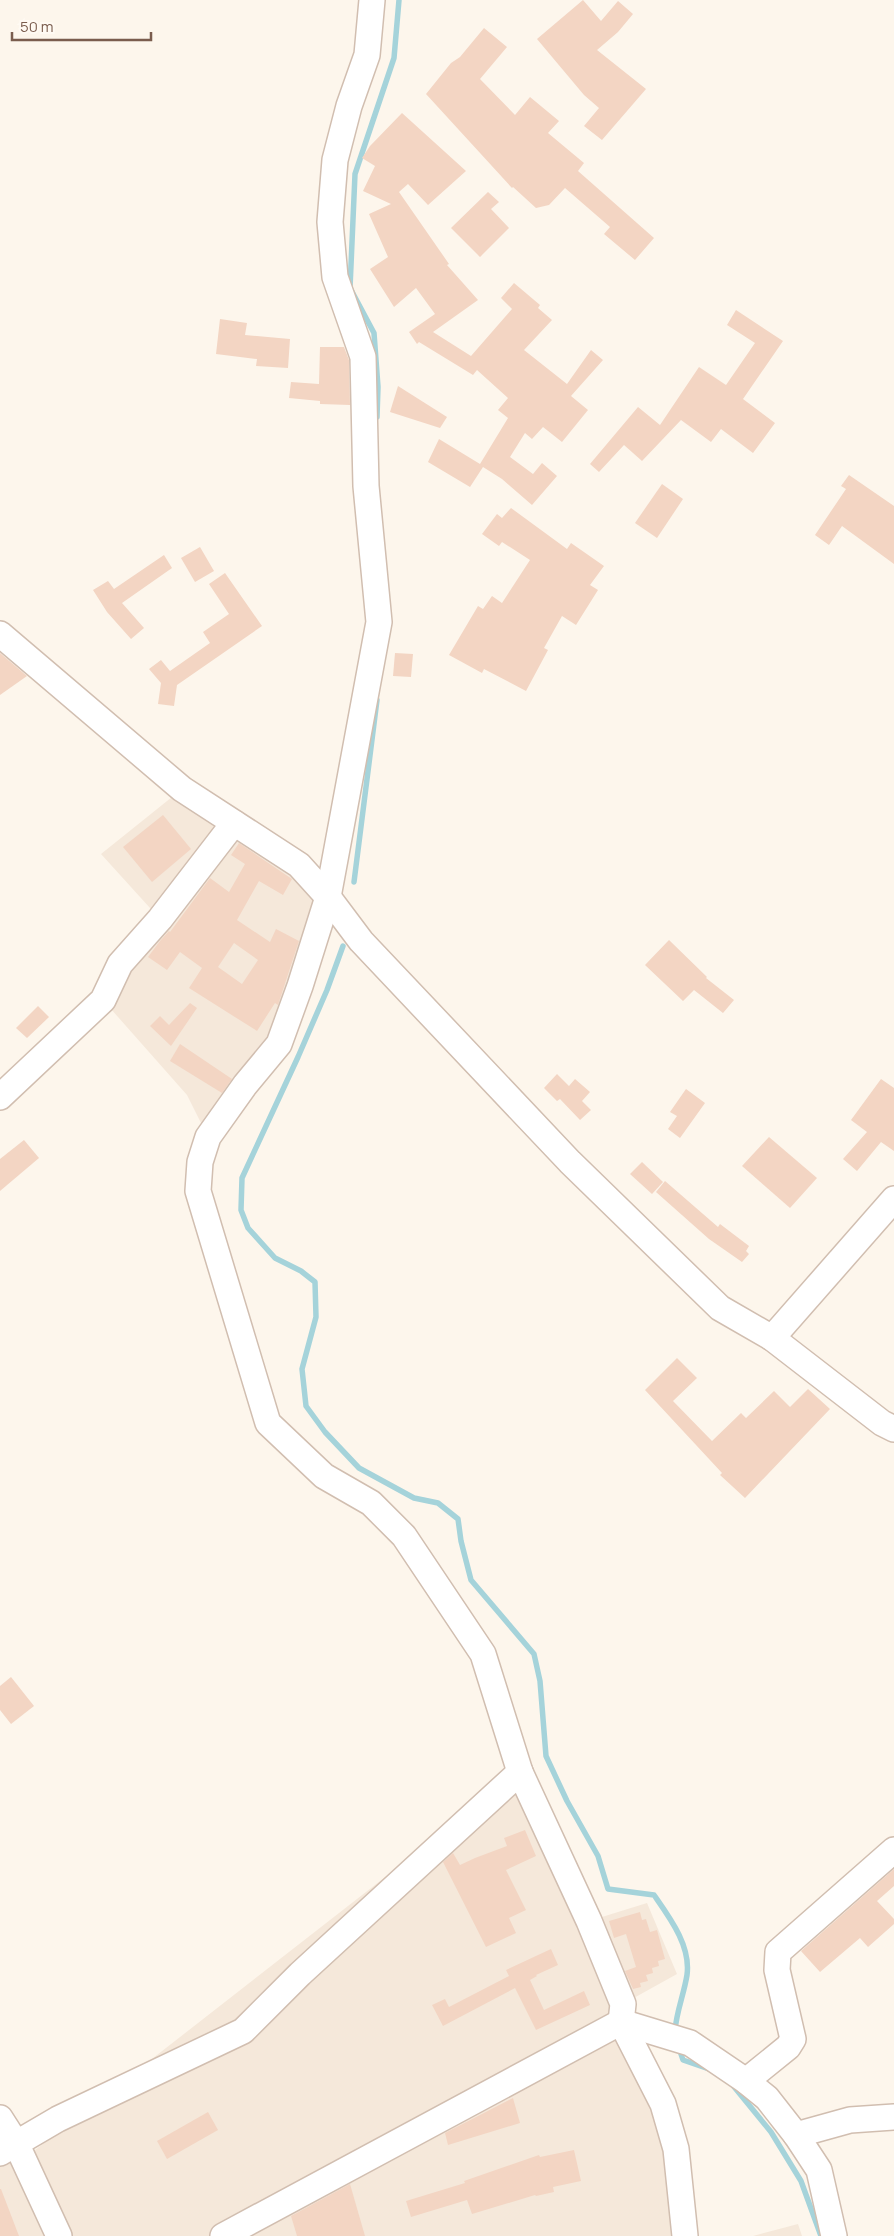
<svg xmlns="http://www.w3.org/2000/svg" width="894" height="2236" font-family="Manrope,sans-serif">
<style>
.residential{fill:#f5e8da}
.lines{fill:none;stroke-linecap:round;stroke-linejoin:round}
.stream{stroke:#a5d3da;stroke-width:5.5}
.building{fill:#f3d5c3;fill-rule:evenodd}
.minor-casing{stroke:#d1beb0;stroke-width:28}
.minor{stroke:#fff;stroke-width:25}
</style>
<rect width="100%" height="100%" fill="#fdf6ec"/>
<g class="residential">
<polygon points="182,789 328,897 300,986 208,1137 187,1095 103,1000 160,919 101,854"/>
<polygon points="520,1772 589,1921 647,1903 677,1974 623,2004 663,2104 685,2236 0,2236 0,2128 21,2161"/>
<polygon points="798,2224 802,2236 753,2236"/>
</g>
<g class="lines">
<g class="stream">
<polyline points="377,417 378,387 374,333 350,288 355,174 394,58 399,0"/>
<polyline points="354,882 377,700"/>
<path d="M343 946 327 990 298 1057 242 1178 241 1210 248 1228 275 1258 301 1271 315 1282 316 1317 302 1369 306 1406 325 1432 359 1468 414 1498 438 1503 458 1519 461 1541 471 1580 534 1654 540 1681 546 1756 567 1801 598 1856 608 1889 654 1895C670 1918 691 1946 687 1975 684 1994 676 2013 675 2031"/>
<polyline points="679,2048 683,2060 709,2069"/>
<polyline points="731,2083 771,2132 801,2181 821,2236"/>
</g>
</g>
<g class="building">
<polygon points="583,0 601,21 618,1 633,14 618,32 597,50 646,89 602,140 584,126 599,108 584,95 537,39"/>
<polygon points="484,28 507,47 480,79 515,115 530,97 559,121 548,133 584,163 578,171 654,238 635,260 604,234 610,227 565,188 549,205 536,208 513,187 512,188 426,94 451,63 460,57"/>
<polygon points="402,113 466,171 428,205 408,184 399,192 449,264 447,265 478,300 433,332 471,356 512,309 501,298 514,283 540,305 538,308 552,320 524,350 567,384 591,350 603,360 571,396 588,410 562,442 543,427 532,439 525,433 510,457 533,474 542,463 557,476 532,505 502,479 483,467 470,487 428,462 439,439 480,464 508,418 498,410 508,398 477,370 473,375 419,342 417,344 409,332 435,314 416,288 394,307 370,269 388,257 369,214 391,204 363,191 375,166 362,158 370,146"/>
<polygon points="488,192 499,202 491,209 509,228 480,257 451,228"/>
<polygon points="736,310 783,341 743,399 775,423 753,453 721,429 711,442 681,420 642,461 624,445 599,472 590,464 638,407 660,425 699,367 726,385 755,343 727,325"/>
<polygon points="220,319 247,323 245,335 290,339 288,368 256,366 257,359 216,354"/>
<polygon points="320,347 344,347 349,360 350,405 320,404 320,401 289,398 291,382 319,384"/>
<polygon points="398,386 447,417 440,428 390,412"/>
<polygon points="849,475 894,506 894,564 842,526 829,545 815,535 846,489 841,486"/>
<polygon points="662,484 683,499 657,538 635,523"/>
<polygon points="511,508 567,549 571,543 604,566 590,585 598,590 576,625 562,616 544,648 548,650 526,691 484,669 482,673 449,655 478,606 483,609 492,596 502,603 530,560 502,542 499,546 482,534 497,514 502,518"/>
<polygon points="200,547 214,571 195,582 181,558"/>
<polygon points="164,555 172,568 122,603 144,628 131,639 107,612 93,590 108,581 114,589"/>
<polygon points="225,573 262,626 177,685 174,706 158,704 161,683 149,669 161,660 170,671 210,643 203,632 229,614 209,584"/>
<polygon points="0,653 27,676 0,695"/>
<polygon points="395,653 413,654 411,677 393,676"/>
<polygon points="163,815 191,849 152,882 123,847"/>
<path d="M239 843 292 879 283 895 259 881 237 920 270 942 276 929 299 941 278 1005 275 1003 257 1031 189 988 202 968 180 952 167 970 148 957 160 941 169 931 170 932 210 878 229 892 245 864 231 855ZM234 943 258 960 242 984 218 967Z"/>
<polygon points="669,940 707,977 706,978 734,1000 723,1013 694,990 683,1001 645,965"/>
<polygon points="190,1003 197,1008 171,1046 150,1026 160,1016 169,1025"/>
<polygon points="38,1006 49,1017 27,1038 16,1028"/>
<polygon points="180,1044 232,1079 222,1093 170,1061"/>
<polygon points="557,1074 569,1086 575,1079 590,1092 582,1101 591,1110 580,1120 560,1099 557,1101 544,1088"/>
<polygon points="881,1079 894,1088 894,1151 881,1142 857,1171 843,1159 867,1132 851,1120"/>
<polygon points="686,1089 705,1103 680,1138 668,1129 677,1116 670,1112"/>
<polygon points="769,1137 817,1178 790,1208 742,1166"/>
<polygon points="24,1140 39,1158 0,1191 0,1159"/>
<polygon points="642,1162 663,1182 652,1194 630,1174"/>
<polygon points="665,1181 718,1227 720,1224 749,1246 746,1251 749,1254 742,1262 709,1239 656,1192"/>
<polygon points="677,1358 697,1378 673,1401 712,1441 741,1413 746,1418 774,1391 790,1407 808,1389 830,1409 745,1498 720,1475 722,1473 645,1390"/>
<polygon points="11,1677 34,1706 11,1724 0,1710 0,1686"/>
<polygon points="525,1830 536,1856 506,1870 526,1910 509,1918 516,1933 486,1947 443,1862 453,1853 460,1865 475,1858 507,1846 504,1838"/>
<polygon points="894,1869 894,1886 877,1901 894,1919 894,1924 868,1947 860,1938 820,1972 801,1951"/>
<polygon points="640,1912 642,1920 646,1919 650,1932 657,1930 665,1959 658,1961 659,1966 652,1968 653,1973 646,1975 648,1981 640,1983 641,1987 633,1989 625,1971 636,1967 626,1934 614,1938 609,1921"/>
<polygon points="551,1949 558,1965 536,1975 537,1976 530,1980 544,2010 584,1991 590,2005 536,2030 515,1988 443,2026 432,2005 445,1999 449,2007 509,1976 506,1970"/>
<polygon points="513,2098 520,2123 448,2145 445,2133"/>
<polygon points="208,2112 218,2130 167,2159 157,2141"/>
<polygon points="574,2150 581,2181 553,2187 554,2192 536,2196 535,2195 472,2214 467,2200 411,2217 406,2201 465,2183 464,2181 539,2155 540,2157"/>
<polygon points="350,2184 365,2236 297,2236 291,2216"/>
<polygon points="0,2189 1,2189 19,2236 0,2236"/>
</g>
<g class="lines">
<g class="minor-casing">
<g id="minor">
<polyline points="372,0 367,55 349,106 335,160 330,222 335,277 363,357 366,486 379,622 328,897 300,986 279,1044 245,1085 208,1137 200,1162 198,1191 268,1423 324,1476 371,1503 404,1536 483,1654 520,1772 589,1921 623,2004 621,2022 663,2104 676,2149 685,2236"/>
<polyline points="0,634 182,789 299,865 328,897 361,941 570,1162 720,1308 772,1338 882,1423 894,1429"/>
<polyline points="0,1097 103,1000 120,964 160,919 234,823"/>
<polyline points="772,1338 894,1199"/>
<polyline points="746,2081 788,2047 793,2039 777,1970 778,1952 894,1850"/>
<polyline points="0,2118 16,2143 59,2236"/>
<polyline points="796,2135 850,2120 894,2117"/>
<polyline points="0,2153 58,2119 243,2031 300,1974 520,1772"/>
<polyline points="223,2236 621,2022 690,2043 746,2081 767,2098 796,2135 819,2170 834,2236"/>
</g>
</g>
<use href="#minor" class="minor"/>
</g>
<path d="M12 32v8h139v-8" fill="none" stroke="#7a5c4d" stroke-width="2.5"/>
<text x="20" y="32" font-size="15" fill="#7a5c4d" stroke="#fffaf3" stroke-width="4" paint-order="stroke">50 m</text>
</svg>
